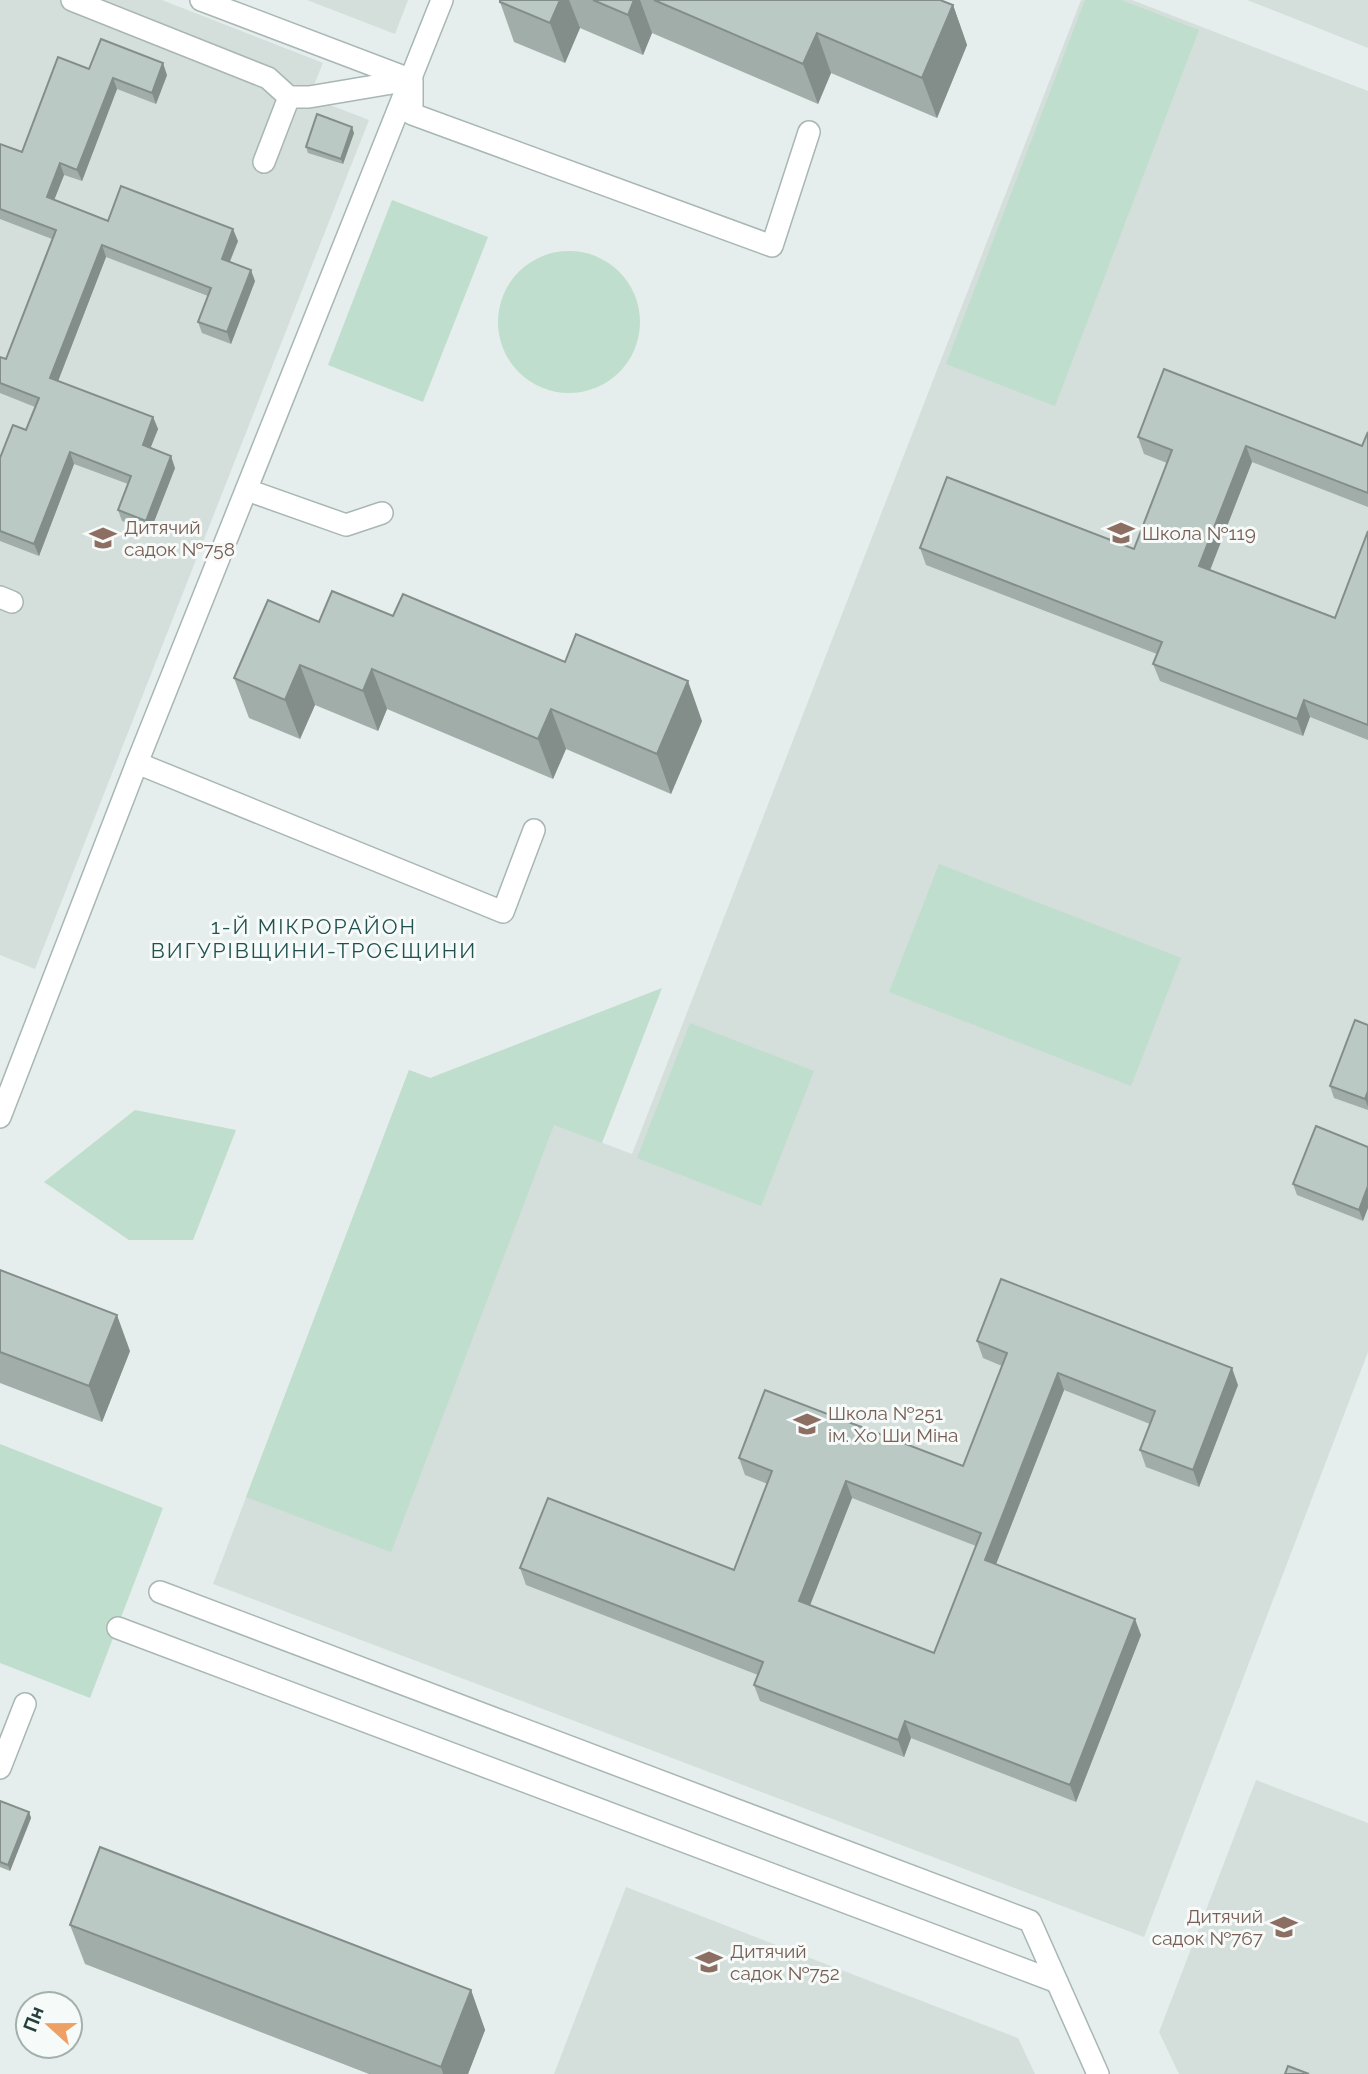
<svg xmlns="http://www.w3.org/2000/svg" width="1368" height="2074" font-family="Raleway,sans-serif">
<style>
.built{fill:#d4dedb}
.green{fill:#bfdecd}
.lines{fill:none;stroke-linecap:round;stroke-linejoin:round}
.minor-casing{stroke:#a8b6b4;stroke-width:24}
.minor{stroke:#fff;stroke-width:21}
.wall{fill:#a1ada9;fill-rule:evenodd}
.shaded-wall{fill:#838d8a}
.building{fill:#bbc9c5;stroke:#838d8a;stroke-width:2;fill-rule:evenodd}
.labels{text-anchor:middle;stroke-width:6;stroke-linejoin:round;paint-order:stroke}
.education-label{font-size:19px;fill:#785e54;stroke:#f6faf9;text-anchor:start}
.neighbourhood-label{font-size:21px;letter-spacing:2px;fill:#21524f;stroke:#f6faf9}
</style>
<rect width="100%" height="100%" fill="#e5eeec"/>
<g class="built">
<polygon points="0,0 162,0 323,63 309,97 369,120 35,969 0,955"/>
<polygon points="307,0 408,0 395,34"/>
<polygon points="1081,0 1132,0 1368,91 1368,1352 1144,1937 213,1584 409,1070 632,1154"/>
<polygon points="1247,0 1368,0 1368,48 1298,20"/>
<polygon points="1256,1780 1368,1823 1368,2074 1179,2074 1159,2032"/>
<polygon points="626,1887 1018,2038 1035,2074 554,2074"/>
</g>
<g class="green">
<polygon points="1085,0 1121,0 1199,30 1055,406 946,364"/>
<polygon points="392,200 488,237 423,402 328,365"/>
<circle cx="569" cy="322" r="71"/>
<polygon points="939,864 1181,958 1131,1086 889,992"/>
<polygon points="662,988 602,1143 554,1125 391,1552 246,1497 409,1070 430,1078"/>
<polygon points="690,1023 814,1071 761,1206 637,1158"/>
<polygon points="135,1110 236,1130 193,1240 129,1240 44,1182"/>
<polygon points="0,1444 163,1508 90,1698 0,1663"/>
</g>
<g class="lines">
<g class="minor-casing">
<g id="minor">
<polyline points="72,0 268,78 289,97 264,162"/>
<polyline points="201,0 412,80 412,114 772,246 809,132"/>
<polyline points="289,97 309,97 410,80"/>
<polyline points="247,490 346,525 382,513"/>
<polyline points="0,597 12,602"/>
<polyline points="137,763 503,912 534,830"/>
<polyline points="0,1117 137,763 442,0"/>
<polyline points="160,1592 1030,1921 1098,2074"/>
<polyline points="118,1628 1057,1982"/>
<polyline points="0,1768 25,1704"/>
</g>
</g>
<use href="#minor" class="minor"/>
</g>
<g class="wall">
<polygon points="500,0 940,0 953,5 967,45 937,118 831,73 818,104 652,33 643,55 580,28 565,63 514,42 500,2"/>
<polygon points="89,69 167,75 156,104 117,89 82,181 64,175 54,200 108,221 238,241 230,262 255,281 231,344 202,333 198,322 208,296 106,257 58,381 153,417 158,429 150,448 175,468 150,532 122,521 118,510 128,484 74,464 39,556 0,541 0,458 26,430 35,407 0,393 0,357 6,359 52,239 0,219 0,144 22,152"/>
<polygon points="354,133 343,164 308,153 306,147"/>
<polygon points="1368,432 1368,507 1252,462 1210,570 1335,618 1368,531 1368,740 1310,717 1303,736 1160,681 1153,664 1157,654 926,565 920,548 1134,549 1167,463 1144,454 1138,437 1362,446"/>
<polygon points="393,616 702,721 671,794 566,749 553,779 387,709 378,731 315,705 300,739 249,718 234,678 319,622"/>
<polygon points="1368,1025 1368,1110 1334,1098 1330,1086"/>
<polygon points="1368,1147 1363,1221 1297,1195 1293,1184"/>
<polygon points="0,1270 130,1351 102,1422 0,1383"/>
<path d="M977 1341 1238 1385 1199 1487 1146 1467 1140 1450 1150 1424 1064 1390 996 1564 1141 1635 1076 1802 911 1738 904 1757 760 1701 754 1685 758 1675 526 1585 520 1568 734 1570 768 1484 745 1475 739 1458 963 1466 1002 1366 983 1358ZM852 1498 976 1546 934 1653 810 1605Z"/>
<polygon points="0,1801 29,1812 31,1818 10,1871 0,1867"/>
<polygon points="70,1925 471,1990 485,2030 468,2074 369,2074 85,1964"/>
</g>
<g class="shaded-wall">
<polygon points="560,0 569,0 580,28 565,63 550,23"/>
<polygon points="634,0 640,0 652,33 643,55 628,15"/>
<polygon points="953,5 967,45 937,118 922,78"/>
<polygon points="817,33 831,73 818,104 803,64"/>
<polygon points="163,63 167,75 156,104 152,93"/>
<polygon points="113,78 117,89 82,181 77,170"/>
<polygon points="352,127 354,133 343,164 341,159"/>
<polygon points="60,163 64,175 51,208 47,197"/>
<polygon points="233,229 238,241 226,270 222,259"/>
<polygon points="102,245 106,257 55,389 50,378"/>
<polygon points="251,270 255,281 231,344 227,332"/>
<polygon points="153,417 158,429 147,457 143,445"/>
<polygon points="1246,446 1252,462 1205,583 1199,566"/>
<polygon points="70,452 74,464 39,556 34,544"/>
<polygon points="171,456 175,468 150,532 146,521"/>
<polygon points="300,665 315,705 300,739 285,700"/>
<polygon points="372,669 387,709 378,731 363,691"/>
<polygon points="688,681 702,721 671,794 657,754"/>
<polygon points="1304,700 1310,717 1303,736 1297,719"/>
<polygon points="551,709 566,749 553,779 538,739"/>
<polygon points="1368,1091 1368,1107 1365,1099"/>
<polygon points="1368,1186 1368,1208 1363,1221 1359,1210"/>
<polygon points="117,1315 130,1351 102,1422 89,1386"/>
<polygon points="1232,1368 1238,1385 1199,1487 1193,1470"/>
<polygon points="1058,1373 1064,1390 991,1577 985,1560"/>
<polygon points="846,1481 852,1498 805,1618 799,1601"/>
<polygon points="1135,1619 1141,1635 1076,1802 1070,1785"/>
<polygon points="905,1721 911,1738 904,1757 898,1740"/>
<polygon points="29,1812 31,1818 10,1871 8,1865"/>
<polygon points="471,1990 485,2030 468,2074 443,2074 441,2067"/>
</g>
<g class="building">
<polygon points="500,0 560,0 550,23 500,2"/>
<polygon points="593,0 634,0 628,15"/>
<polygon points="654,0 940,0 953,5 922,78 817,33 803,64"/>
<polygon points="101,39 163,63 152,93 113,78 77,170 60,163 47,197 108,221 121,186 233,229 222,259 251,270 227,332 198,322 211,288 102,245 50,378 153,417 143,445 171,456 146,521 118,510 131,476 70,452 34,544 0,531 0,458 13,425 26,430 39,398 0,383 0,357 6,359 56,230 0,209 0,144 22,152 58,57 89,69"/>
<polygon points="317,114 352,127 341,159 306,147"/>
<polygon points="1164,369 1362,446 1368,432 1368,493 1246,446 1199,566 1335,618 1368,531 1368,725 1304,700 1297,719 1153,664 1162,642 920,548 947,477 1134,549 1172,450 1138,437"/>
<polygon points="332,591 393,616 403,594 565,662 576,634 688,681 657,754 551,709 538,739 372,669 363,691 300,665 285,700 234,678 268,600 319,622"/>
<polygon points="1355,1020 1368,1025 1368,1091 1365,1099 1330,1086"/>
<polygon points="1316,1126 1368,1147 1368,1186 1359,1210 1293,1184"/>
<polygon points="0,1270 117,1315 89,1386 0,1352"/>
<path d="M1001 1279 1232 1368 1193 1470 1140 1450 1155 1411 1058 1373 985 1560 1135 1619 1070 1785 905 1721 898 1740 754 1685 763 1662 520 1568 548 1498 734 1570 772 1471 739 1458 765 1390 963 1466 1007 1353 977 1341ZM846 1481 981 1533 934 1653 799 1601Z"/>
<polygon points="0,1801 29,1812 8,1865 0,1862"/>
<polygon points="100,1847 471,1990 441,2067 70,1925"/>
<polygon points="1288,2066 1309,2074 1285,2074"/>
</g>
<defs>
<g id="school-bare" transform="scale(2.1)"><path d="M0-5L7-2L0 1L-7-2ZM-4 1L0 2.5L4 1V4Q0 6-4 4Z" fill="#8d6e63" stroke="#f6faf9" stroke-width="2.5" paint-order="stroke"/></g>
</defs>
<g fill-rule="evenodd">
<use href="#school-bare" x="1121" y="533"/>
<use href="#school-bare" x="103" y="538"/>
<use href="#school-bare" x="807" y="1424"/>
<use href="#school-bare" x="1284" y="1927"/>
<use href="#school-bare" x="709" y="1962"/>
</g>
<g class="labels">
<g class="education-label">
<text x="124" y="534">Дитячий<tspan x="124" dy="22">садок №758</tspan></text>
<text x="1142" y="540">Школа №119</text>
<text x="828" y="1420">Школа №251<tspan x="828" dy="22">ім. Хо Ши Міна</tspan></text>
<text x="1263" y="1923" text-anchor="end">Дитячий<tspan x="1263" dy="22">садок №767</tspan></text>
<text x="730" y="1958">Дитячий<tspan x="730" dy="22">садок №752</tspan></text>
</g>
<g class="neighbourhood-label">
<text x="314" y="934">1-Й МІКРОРАЙОН<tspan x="314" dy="24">ВИГУРІВЩИНИ-ТРОЄЩИНИ</tspan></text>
</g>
</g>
<g transform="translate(49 2025) rotate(291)"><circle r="33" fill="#f6faf9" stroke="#a2b0ae" stroke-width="2"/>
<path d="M0-5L12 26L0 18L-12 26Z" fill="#ed9f64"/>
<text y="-10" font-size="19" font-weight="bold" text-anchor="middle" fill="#25403e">Пн</text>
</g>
</svg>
